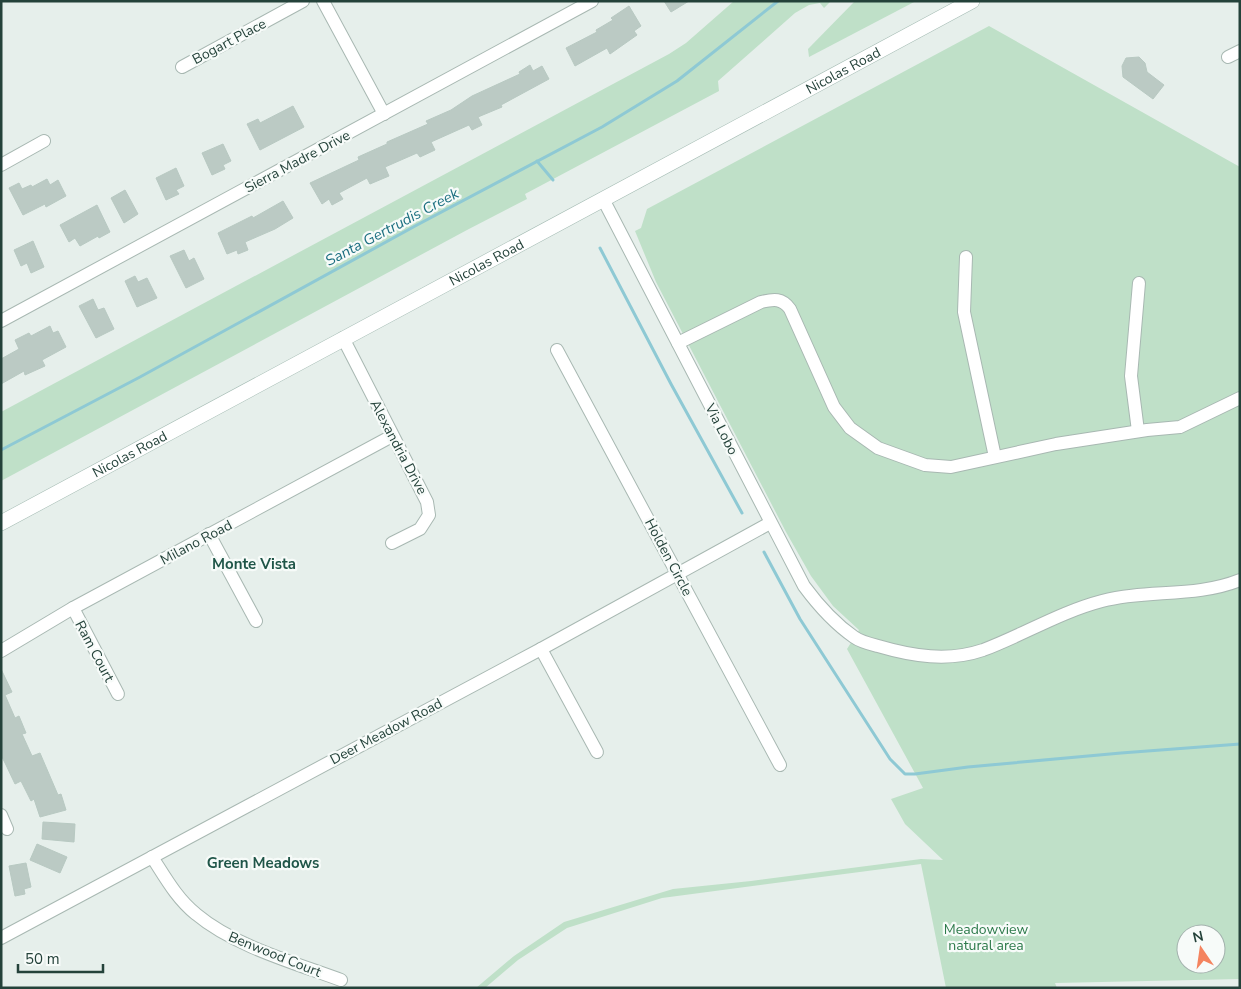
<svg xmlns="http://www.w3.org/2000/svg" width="1241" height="989" font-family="'Nunito Sans',sans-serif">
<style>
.green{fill:#bfe0c8;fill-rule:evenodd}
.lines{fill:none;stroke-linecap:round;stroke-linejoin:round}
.stream{stroke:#8ec9d4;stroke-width:3}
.building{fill:#bbcac4;stroke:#b8c9c2}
.street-casing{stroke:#a8b8b2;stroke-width:14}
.secondary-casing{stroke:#a4bbb3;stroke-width:16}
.street{stroke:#fff;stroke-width:12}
.secondary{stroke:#fff;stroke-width:15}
.labels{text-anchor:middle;stroke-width:4.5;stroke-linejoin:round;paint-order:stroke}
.street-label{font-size:14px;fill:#24423a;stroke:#f7fbf9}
.park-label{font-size:14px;fill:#2d7a4b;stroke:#f7fbf9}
.water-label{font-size:15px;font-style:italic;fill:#1c6f80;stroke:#f7fbf9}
.neighbourhood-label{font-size:15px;font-weight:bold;fill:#1f5548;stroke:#f7fbf9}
</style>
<rect width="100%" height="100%" fill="#e6efeb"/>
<g class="green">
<polygon points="734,1 831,1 824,8 820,3 809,5 795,13 718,81 719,91 525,194 527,199 467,230 1,481 1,412 669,54 686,43"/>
<polygon points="855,1 916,1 809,57 808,49"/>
<path d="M989 26 1240 167V979L1055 983 1057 988H946L921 864 662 898 567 928 518 960 485 988H476L514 956 564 922 673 889 751 881 921 859 943 860 905 824 891 799 923 788 847 649 859 630 833 606 811 576 786 532 656 282 635 231 641 228 647 209ZM1186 934H1216V964H1186Z"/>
</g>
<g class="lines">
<g class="stream">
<polyline points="537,161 553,180"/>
<polyline points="600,248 671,384 742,513"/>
<polyline points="1,450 140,377 417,225 602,127 677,81 778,1"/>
<polyline points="764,552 800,619 890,759 905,774 915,774 968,767 1121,753 1240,744"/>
</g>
</g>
<g class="building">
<polygon points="664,1 689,1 671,12"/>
<polygon points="629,6 641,26 634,31 637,35 610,54 607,48 575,66 566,48 597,32 596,30 613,20 611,18"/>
<polygon points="1139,57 1145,63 1147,72 1164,85 1153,99 1123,77 1122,66 1126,58"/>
<polygon points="530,65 533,71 542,66 549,79 501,105 502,107 478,117 482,125 472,130 469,125 431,142 435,150 420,157 417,153 385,167 389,176 370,184 367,178 339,193 343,199 332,205 329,199 322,204 310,183 359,160 358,157 387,144 387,142 428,124 426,121 451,110 472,96 520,74 519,72"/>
<polygon points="293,106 304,127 260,150 247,124 258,119 260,123"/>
<polygon points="223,144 231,161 223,165 225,169 212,175 202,153"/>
<polygon points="176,168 184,186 176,190 179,194 166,200 156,178"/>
<polygon points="47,179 50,185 58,180 66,196 46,207 45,204 23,215 9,188 19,183 22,189 31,185 32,187"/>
<polygon points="125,190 138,214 124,223 111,198"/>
<polygon points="283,201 293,218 275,229 245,242 248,250 238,254 237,250 227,254 218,233 252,216 253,218"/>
<polygon points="97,205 110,232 99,238 98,236 80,246 75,238 69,242 60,225"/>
<polygon points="33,241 44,267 31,273 27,263 21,266 14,250"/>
<polygon points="184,250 189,261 194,258 204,279 186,288 170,256"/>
<polygon points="135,276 138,282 147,278 157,298 137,307 125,281"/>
<polygon points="93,299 98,310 104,308 114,329 96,338 79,306"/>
<polygon points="50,326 53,333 58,331 66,347 42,360 45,366 25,375 24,371 1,384 1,359 19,349 15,340 29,333 31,336"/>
<polygon points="1,669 12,692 5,695 15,718 19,716 26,733 22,734 32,756 40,753 58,795 61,794 66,810 40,817 34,799 31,801 21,781 15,784 6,765 1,755"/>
<polygon points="43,822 75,824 74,842 42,839"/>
<polygon points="37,844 67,857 60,873 30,860"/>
<polygon points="26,863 31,887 24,889 25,894 15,896 9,866"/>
</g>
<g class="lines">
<g class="street-casing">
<g id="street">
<polyline points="323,1 384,114"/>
<polyline points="1228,57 1240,51"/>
<polyline points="182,67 303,1"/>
<polyline points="1,165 44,141"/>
<path d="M603 199 804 586C818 605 834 623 854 637 861 642 870 644 878 646 912 656 948 662 983 650 1023 635 1060 612 1102 601 1147 589 1195 598 1240 580"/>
<polyline points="966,257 964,312 995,457"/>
<polyline points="1,321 592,1"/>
<polyline points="343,338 427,502 429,515 420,529 392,543"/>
<path d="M678 343 761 302C774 299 782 298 790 309L834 407 850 428 878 448 925 465 951 467 1056 444 1147 430 1180 427 1240 398"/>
<polyline points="557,350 780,765"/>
<polyline points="1138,431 1131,376 1139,283"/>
<polyline points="209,534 256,621"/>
<polyline points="73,608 118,694"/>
<polyline points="541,649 597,752"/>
<polyline points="1,651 73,608 392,436"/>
<polyline points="1,815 7,829"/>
<path d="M152 857C165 877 177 899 196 914 234 946 295 963 341 980"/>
<polyline points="1,938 541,649 770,523"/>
</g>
</g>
<g class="secondary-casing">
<g id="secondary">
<path id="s1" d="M1 523 972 1"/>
</g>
</g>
<use href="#street" class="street"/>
<use href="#secondary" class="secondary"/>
</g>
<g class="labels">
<g class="street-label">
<text transform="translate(229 41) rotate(-28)" y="5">Bogart Place</text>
<text dy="5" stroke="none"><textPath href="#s1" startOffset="956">Nicolas Road</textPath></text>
<text transform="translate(297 161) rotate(-28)" y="5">Sierra Madre Drive</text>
<text dy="5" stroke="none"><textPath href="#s1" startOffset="551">Nicolas Road</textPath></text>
<text transform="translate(722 429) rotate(63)" y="5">Via Lobo</text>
<text transform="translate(399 447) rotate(62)" y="5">Alexandria Drive</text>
<text dy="5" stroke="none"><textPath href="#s1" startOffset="146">Nicolas Road</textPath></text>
<text transform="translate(196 542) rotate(-28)" y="5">Milano Road</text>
<text transform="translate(669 557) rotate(62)" y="5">Holden Circle</text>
<text transform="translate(95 651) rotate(62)" y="5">Ram Court</text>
<text transform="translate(386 731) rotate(-28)" y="5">Deer Meadow Road</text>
<text transform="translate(275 954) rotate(22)" y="5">Benwood Court</text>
</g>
<g class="park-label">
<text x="986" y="934">Meadowview<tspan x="986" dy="16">natural area</tspan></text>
</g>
<g class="water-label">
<text transform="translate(392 227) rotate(-28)" y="5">Santa Gertrudis Creek</text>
</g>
<g class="neighbourhood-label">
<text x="254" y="569">Monte Vista</text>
<text x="263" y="868">Green Meadows</text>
</g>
</g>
<rect width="1241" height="989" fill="none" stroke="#24423a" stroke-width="5"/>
<g transform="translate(1201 949) rotate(347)"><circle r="24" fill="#f7fbf9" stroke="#a3b1ad"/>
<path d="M0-4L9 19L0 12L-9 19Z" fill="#f4845f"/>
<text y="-8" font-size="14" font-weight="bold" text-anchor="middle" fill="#24423a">N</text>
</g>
<path d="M18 964v8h85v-8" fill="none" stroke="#24423a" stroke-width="2.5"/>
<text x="25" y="964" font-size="15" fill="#24423a" stroke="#f7fbf9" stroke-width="4" paint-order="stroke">50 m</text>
</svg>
